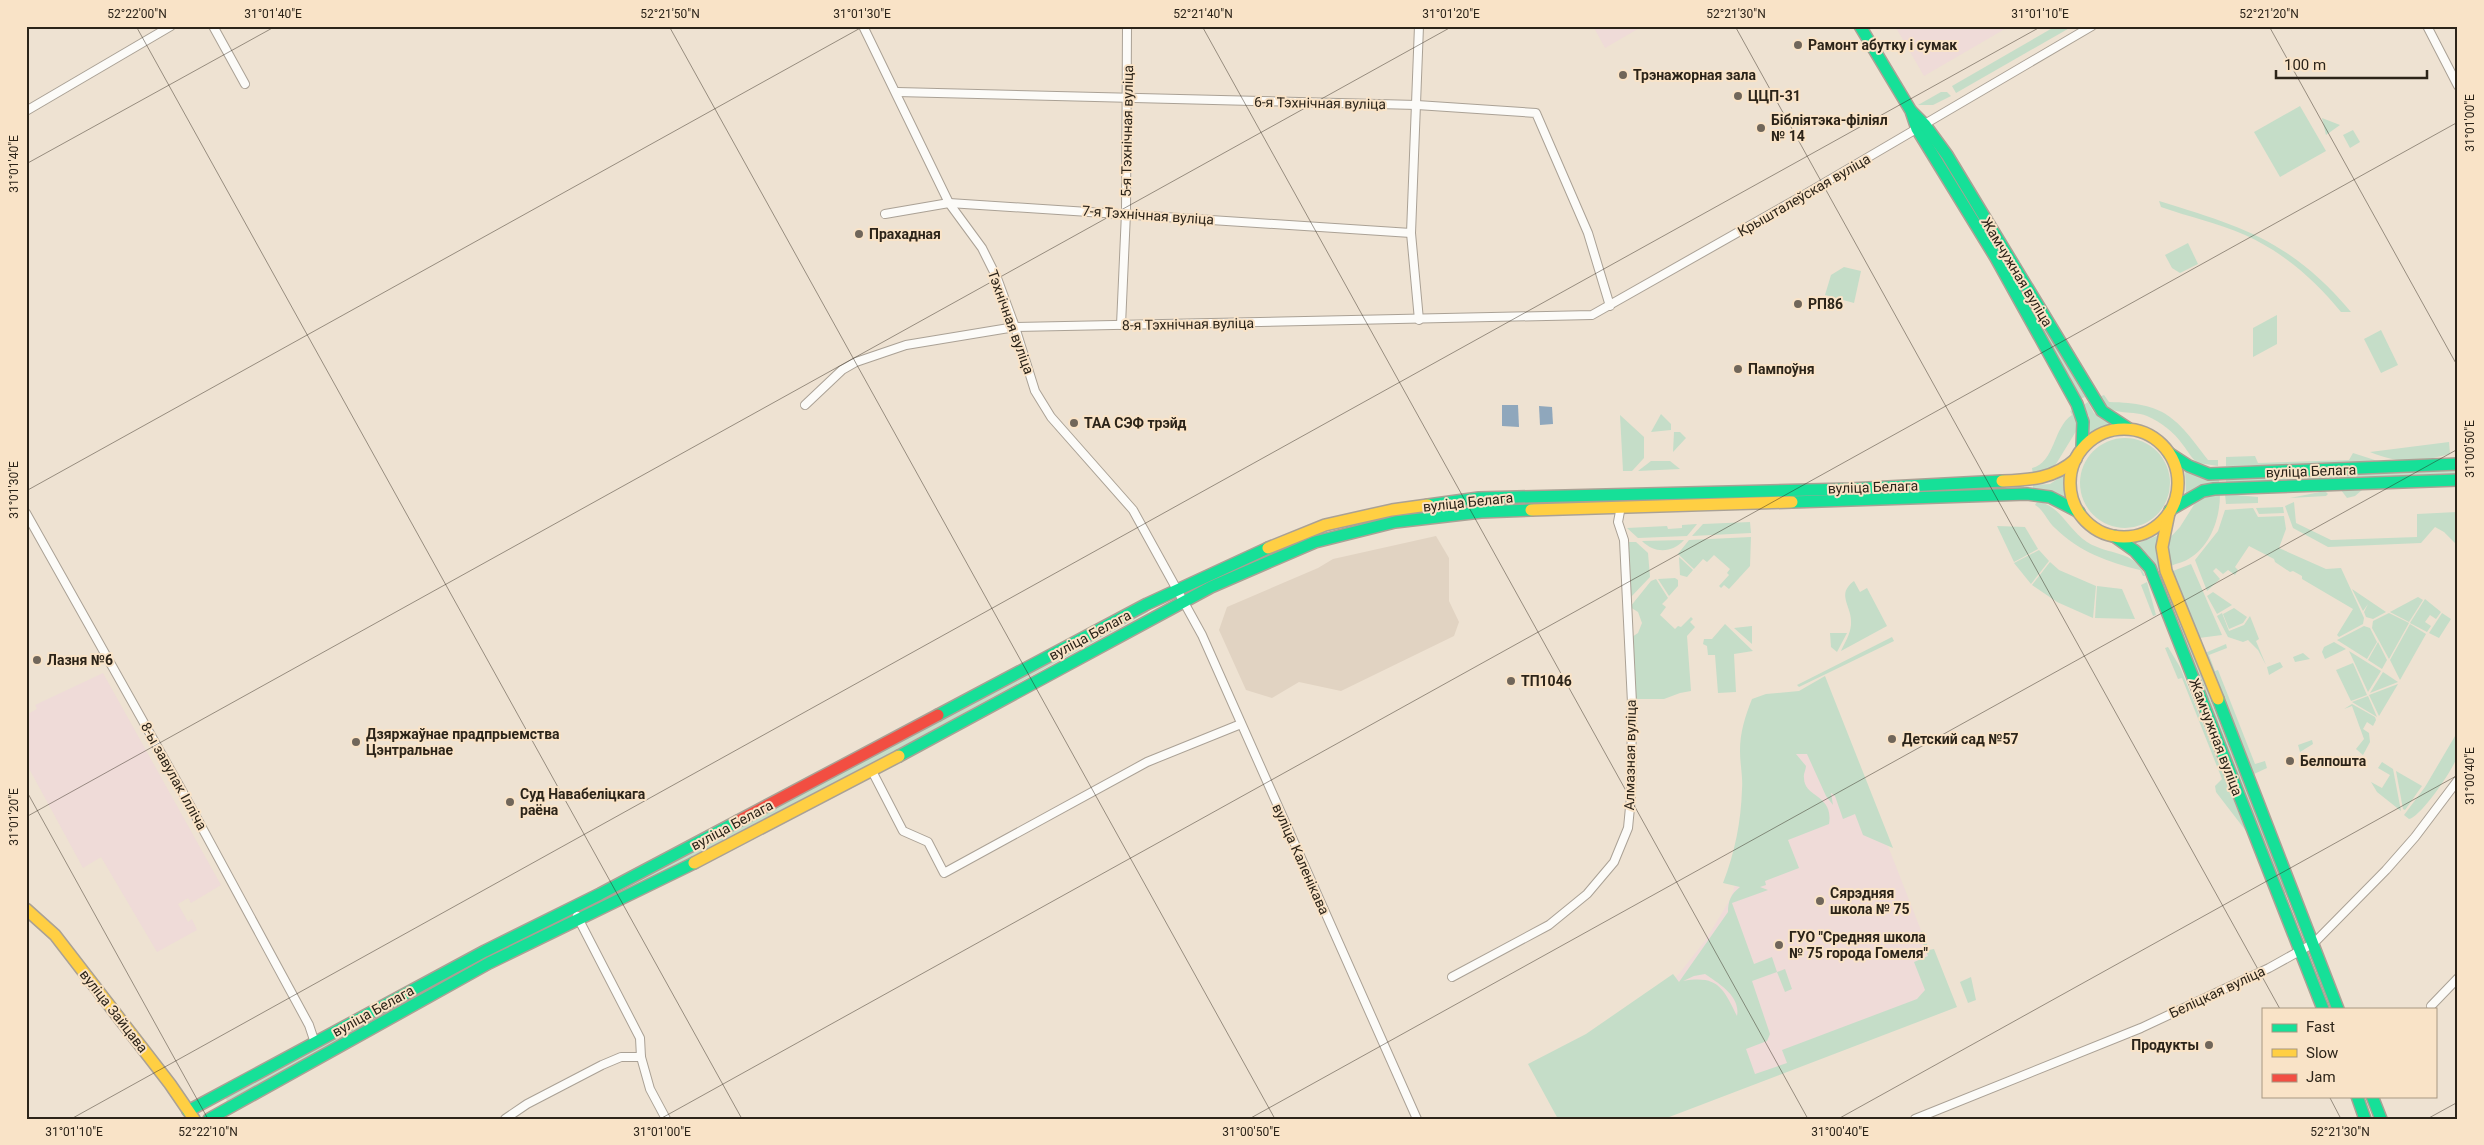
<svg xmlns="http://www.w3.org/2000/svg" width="2484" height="1145" font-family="Roboto,sans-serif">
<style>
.education{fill:#efdbd8}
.medical{fill:#e1d3c2}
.green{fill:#c5ddc8;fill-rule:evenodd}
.water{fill:#8fa7bc}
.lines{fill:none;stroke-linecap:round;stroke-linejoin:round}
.street-casing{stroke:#aaa195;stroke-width:10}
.fast-casing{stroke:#aaa195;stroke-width:14}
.slow-casing{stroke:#aaa195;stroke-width:14}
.jam-casing{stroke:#aaa195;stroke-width:14}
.street{stroke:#fcfbf8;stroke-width:8}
.fast{stroke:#16e098;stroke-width:11}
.slow{stroke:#ffcf43;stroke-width:11}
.jam{stroke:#f24e42;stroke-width:11}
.ticks{fill:none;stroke:#2c2419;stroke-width:1;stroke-opacity:0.45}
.poi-dot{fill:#70665a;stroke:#f9e3c7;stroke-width:2}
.labels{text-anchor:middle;stroke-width:4;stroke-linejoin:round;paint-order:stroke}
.poi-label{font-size:14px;font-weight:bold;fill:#2c2419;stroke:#f9e3c7;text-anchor:start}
.street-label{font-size:14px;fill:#2c2419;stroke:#f9e3c7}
.neatline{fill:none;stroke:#2c2419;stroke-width:2}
.ticks-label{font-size:12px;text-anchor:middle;fill:#2c2419}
</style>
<rect width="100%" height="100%" fill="#eee2d2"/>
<g class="education">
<polygon points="1593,26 1643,26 1605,48"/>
<polygon points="1895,26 2010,26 1924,76"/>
<polygon points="103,673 221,885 191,903 188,898 178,904 188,922 192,919 197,930 157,952 101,857 83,868 26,763 26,715 37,709 35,705"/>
<polygon points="1825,685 1949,1002 1645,1119 1674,980 1705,941 1728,903 1733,892 1748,829"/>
</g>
<polygon class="medical" points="1436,536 1449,558 1449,601 1459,622 1454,636 1341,691 1299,682 1272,698 1246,690 1219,630 1227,607 1318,568 1333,559"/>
<g class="green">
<polygon points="2056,26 2073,26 1956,93 1952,86"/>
<polygon points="1941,92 1947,92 1951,96 1933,105 1918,105"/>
<polygon points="2300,106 2326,151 2280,177 2254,132"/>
<polygon points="2322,118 2340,125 2326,135"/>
<polygon points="2353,130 2360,142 2350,148 2343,135"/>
<polygon points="1946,159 2085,397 2080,399 1942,161"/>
<path d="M2159 201C2244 227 2292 242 2351 312H2341C2315 280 2283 252 2245 235 2218 223 2189 217 2161 207Z"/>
<polygon points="2188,243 2198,264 2180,273 2172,268 2165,255"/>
<polygon points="1844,267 1861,271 1854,303 1825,295 1831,275"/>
<polygon points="2277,315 2277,344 2253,357 2253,328"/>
<polygon points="2381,330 2398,365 2381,373 2364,339"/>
<path d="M2104 395 2109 402C2165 403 2176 417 2208 460H2218V466L2198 463C2191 458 2188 451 2183 445 2174 432 2161 422 2147 416 2129 409 2110 418 2099 397Z"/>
<polygon points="2088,402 2094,413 2111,424 2088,434 2089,416 2082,406"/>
<path d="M2074 409 2078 428 2056 464 2050 470 2033 475 2032 468C2055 463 2053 427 2072 415L2070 411Z"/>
<polygon points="1661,414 1671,424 1671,430 1651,432"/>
<polygon points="1620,415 1644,437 1644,458 1632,471 1623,471"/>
<polygon points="1674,432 1680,432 1686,438 1673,452"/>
<circle cx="2125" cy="483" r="45"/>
<path d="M2449 442 2450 454C2418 462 2402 465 2370 452Z"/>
<polygon points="2353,453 2384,463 2226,466 2226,457 2255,456 2258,463 2349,460"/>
<polygon points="1651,461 1670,461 1680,469 1638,471"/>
<polygon points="2185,469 2200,478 2219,479 2219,483 2199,486 2186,496"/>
<polygon points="2458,470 2458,474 2438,476 2226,483 2226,478"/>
<polygon points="2065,474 2066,498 2050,490 2033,489 2033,485 2050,484"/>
<polygon points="2024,485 2024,489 1773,497 1773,493"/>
<polygon points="2341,490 2362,490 2355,496 2347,498"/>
<polygon points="2325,491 2328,494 2326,496 2290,498"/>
<polygon points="1762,493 1763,498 1628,500 1628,497"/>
<path d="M2220 494C2220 518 2211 545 2190 558 2185 562 2177 563 2171 566L2167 541 2180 527 2197 500 2210 495Z"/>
<polygon points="2225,494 2258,497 2258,503 2226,504"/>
<path d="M1616 496V501C1516 505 1412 504 1315 535 1279 547 1245 564 1211 580L1231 566 1355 520 1471 503Z"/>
<path d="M2037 502C2059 503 2069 531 2087 542 2109 556 2134 549 2145 576H2143L2140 570C2108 562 2079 552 2055 528 2047 521 2044 510 2035 505Z"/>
<polygon points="2294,502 2296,523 2331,540 2417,537 2417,514 2457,512 2458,546 2444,532 2435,527 2421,543 2328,547 2293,528 2285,506"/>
<polygon points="2283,507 2284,513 2259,514 2256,508"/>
<polygon points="2253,508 2258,517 2284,516 2286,529 2279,548 2326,569 2341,568 2364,618 2363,624 2339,637 2337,635 2353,609 2302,579 2302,576 2293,571 2290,572 2275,562 2274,559 2249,546 2235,567 2238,570 2235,575 2228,570 2223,574 2216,568 2213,571 2220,579 2207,591 2195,560 2218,531 2225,510"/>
<polygon points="1750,522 1751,533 1692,536 1703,524"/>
<polygon points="1697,524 1687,536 1638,538 1627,528 1667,526 1668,529 1682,528 1682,525"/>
<polygon points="1997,526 2025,527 2038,549 2014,562"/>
<polygon points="2159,535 2156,554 2160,569 2156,571 2149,556 2136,544"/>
<polygon points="1751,537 1750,566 1729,589 1724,585 1721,588 1719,586 1729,575 1727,573 1730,569 1714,555 1707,562 1703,559 1694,569 1678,554 1689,540"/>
<path d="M1684 540C1672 553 1655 554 1642 541Z"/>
<polygon points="1627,542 1636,542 1648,553 1650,577 1630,598"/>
<polygon points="2039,550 2049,561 2031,584 2014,563"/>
<polygon points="1679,557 1693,570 1687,577 1680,575"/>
<polygon points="2050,562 2059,570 2096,586 2093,618 2057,602 2032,585"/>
<polygon points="2191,564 2222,635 2199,638 2173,571"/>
<polygon points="2162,575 2286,893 2283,894 2159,577"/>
<polygon points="1675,578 1678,580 1678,586 1669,596 1658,579"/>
<polygon points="1656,579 1668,598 1662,604 1666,607 1660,615 1675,629 1678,626 1681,627 1691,617 1693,619 1690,622 1695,627 1687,636 1691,691 1680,693 1664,699 1636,699 1632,637 1638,633 1642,623 1638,612 1630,607 1651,581"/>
<path d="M1854 581 1860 592 1867 588 1887 626 1841 651C1845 642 1850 635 1851 625 1853 606 1835 595 1854 581Z"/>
<polygon points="2147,582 2156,615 2153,616 2141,585"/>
<polygon points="2097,586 2122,589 2135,619 2095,618"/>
<polygon points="2352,589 2386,612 2373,619 2366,617 2364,612 2368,604 2363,611"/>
<polygon points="2213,592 2232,605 2217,614 2207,596"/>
<polygon points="2418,597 2423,600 2409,622 2390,612"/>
<polygon points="2425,599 2441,612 2436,619 2430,615 2425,622 2431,626 2427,632 2410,623"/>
<polygon points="2234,608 2247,617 2243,623 2229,629 2223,614"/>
<polygon points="1146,609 1148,612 883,757 606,901 604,895"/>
<polygon points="2222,613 2229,631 2244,625 2250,616 2259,639 2256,641 2266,665 2258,650 2248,640 2243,642 2228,637 2217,616"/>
<polygon points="2389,613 2409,623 2389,659 2372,628 2373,621"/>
<polygon points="2442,613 2451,619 2439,638 2429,633"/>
<polygon points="1725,624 1753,651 1734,654 1736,692 1718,693 1715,655 1708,655 1707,646 1703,644 1704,639 1712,639"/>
<polygon points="2410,624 2426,634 2400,680 2390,660"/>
<polygon points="1752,626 1752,644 1734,628"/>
<polygon points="2364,626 2370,628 2377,642 2367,659 2337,640"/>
<polygon points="1830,633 1847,633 1837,652 1831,647"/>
<polygon points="1892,637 1894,641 1799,687 1797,685"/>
<polygon points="2334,642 2346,649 2325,659 2322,652 2324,647"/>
<polygon points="2378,642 2387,660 2382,669 2368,660"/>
<polygon points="2226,644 2227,648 2209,655 2215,671 2218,670 2255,764 2265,761 2267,768 2254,774 2205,653"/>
<polygon points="2168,647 2180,667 2246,831 2216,792 2215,786 2222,779 2182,678 2178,679 2165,648"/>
<polygon points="2349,651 2381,671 2368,692"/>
<polygon points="2303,653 2310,659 2295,662 2293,657"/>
<polygon points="2280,662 2283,667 2269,675 2267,667"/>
<polygon points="2353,663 2367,695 2351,701 2336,670"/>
<polygon points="2383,672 2398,682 2370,693"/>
<path d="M1825 676 1893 848 1863 835 1855 814 1843 819 1835 796 1831 793 1833 805 1826 796 1807 754H1796L1806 766C1806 770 1803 774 1804 778 1804 798 1834 794 1829 824L1788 840 1799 868 1765 881 1766 885 1760 887 1768 890 1732 903 1754 964 1772 957 1777 972 1785 969 1792 989 1785 992 1777 972 1752 981 1770 1034 1767 1041 1746 1049 1755 1074 1787 1063 1782 1050 1917 999 1925 990 1914 962 1928 956 1919 934 1922 931 1929 950 1934 949 1957 1007 1664 1119H1558L1528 1064 1586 1034 1673 974 1679 982 1728 912C1728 901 1731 894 1740 887L1723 883C1735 852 1741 822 1742 789 1743 777 1740 764 1740 751 1740 732 1745 717 1752 699L1766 694 1799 691ZM1705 974C1718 983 1741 996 1737 1016 1723 988 1718 975 1683 981L1694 976Z"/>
<polygon points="2398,684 2379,716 2369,695"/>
<polygon points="2368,696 2377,717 2352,702"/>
<polygon points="2352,704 2375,717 2376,720 2373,726 2367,722 2363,729 2369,733 2370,742 2363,755 2356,749 2364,739 2352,706 2344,709"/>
<path d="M2458 731C2458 738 2459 747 2458 754 2456 766 2420 818 2409 819L2404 815 2425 787Z"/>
<polygon points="2312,740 2313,744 2300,752 2298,745"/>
<polygon points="2382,762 2393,769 2401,811 2377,792 2371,782 2382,788 2390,775 2378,768"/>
<polygon points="2396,771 2422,786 2405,810 2403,809"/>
<polygon points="550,922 552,926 467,970 227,1101 225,1096"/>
<polygon points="2317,973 2331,1009 2326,1009 2313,975"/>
<polygon points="1971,977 1976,1000 1968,1003 1960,982"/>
</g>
<g class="water">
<polygon points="1502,405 1518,405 1519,427 1502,426"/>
<polygon points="1539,406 1552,407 1553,424 1540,425"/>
</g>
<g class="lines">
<g class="street-casing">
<g id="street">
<polyline points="213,26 245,84"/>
<polyline points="863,26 949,203 982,248 997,278 1015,327 1035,391 1051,417 1133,510 1202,635 1417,1119"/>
<polyline points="2427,26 2458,86"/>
<polyline points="897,92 1417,105 1536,113 1588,233 1610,306"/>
<polyline points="26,111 171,26"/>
<polyline points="885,214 949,203 1411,233"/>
<polyline points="1419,320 1411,233 1419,26"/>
<polyline points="1121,325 1126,213 1127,26"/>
<polyline points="805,405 842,370 856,362 906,345 1015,327 1592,315 1802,196 2092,26"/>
<polyline points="26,513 180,787 309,1025 315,1043"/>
<polyline points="872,771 903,831 928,842 944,873 1147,762 1241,724"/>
<polyline points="577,916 640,1038 641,1057"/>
<polyline points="1452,977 1549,925 1587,894 1614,862 1628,828 1631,797 1632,703 1624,540 1618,522 1621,506"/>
<polyline points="2431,1006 2458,978"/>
<polyline points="505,1119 527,1104 602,1065 621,1057 641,1057 650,1089 666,1119"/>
<polyline points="1915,1119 2141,1028 2269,968 2314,943 2386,870 2415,837 2458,780"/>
</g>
</g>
<g class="fast-casing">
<g id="fast">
<polyline points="1860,26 1911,111 1917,129 1996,258 2077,404 2083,422 2082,446"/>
<polyline points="1912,112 1925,125 1947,155 2102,411 2128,428"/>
<polyline points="2169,453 2189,466 2209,474 2458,464"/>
<polyline points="1792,502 2027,494 2050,497 2079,512"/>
<polyline points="1428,505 1479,498 1850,489 2002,481"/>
<polyline points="2170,510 2203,491 2214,489 2458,480"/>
<polyline points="2114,536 2135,551 2150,568 2323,1009"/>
<polyline points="2218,699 2338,1009"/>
<polyline points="938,715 1147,604 1268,548"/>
<polyline points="899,756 1211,587 1315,542 1395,522 1481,512 1531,510"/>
<polyline points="2357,1096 2365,1119"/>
<polyline points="2372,1096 2381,1119"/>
<polyline points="188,1111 485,951 600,894 738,821"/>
<polyline points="209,1119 489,963 694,863"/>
</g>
</g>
<g class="slow-casing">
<g id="slow">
<circle cx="2124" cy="483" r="54"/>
<path d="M2002 481C2030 480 2054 479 2076 459"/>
<polyline points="1531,510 1792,502"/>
<polyline points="2169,513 2162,547 2166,571 2218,699"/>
<polyline points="1268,548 1325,525 1392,510 1428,505"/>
<polyline points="694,863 899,756"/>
<polyline points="26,909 55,935 170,1084 194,1119"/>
</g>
</g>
<g class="jam-casing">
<polyline id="jam" points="738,821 938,715"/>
</g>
<use href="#street" class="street"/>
<use href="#fast" class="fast"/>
<use href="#slow" class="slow"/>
<use href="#jam" class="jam"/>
</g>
<path class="ticks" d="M136 26 742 1119M669 26 1275 1119M1202 26 1808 1119M1735 26 2280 1009M2269 26 2458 367M26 164 276 26M26 491 864 26M26 790 208 1119M26 817 1453 26M2329 1096 2341 1119M71 1119 2042 26M660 1119 2458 122M1249 1119 2458 449M1838 1119 2458 775M2427 1119 2458 1102"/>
<g class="poi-dot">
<circle cx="1798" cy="45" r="5"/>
<circle cx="1623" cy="75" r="5"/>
<circle cx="1738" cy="96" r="5"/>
<circle cx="1761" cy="128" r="5"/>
<circle cx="859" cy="234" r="5"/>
<circle cx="1798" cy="304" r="5"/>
<circle cx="1738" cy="369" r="5"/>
<circle cx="1074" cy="423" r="5"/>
<circle cx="37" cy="660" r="5"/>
<circle cx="1511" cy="681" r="5"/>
<circle cx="1892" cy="739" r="5"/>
<circle cx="356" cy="742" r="5"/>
<circle cx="2290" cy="761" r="5"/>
<circle cx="510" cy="802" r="5"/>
<circle cx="1820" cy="901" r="5"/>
<circle cx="1779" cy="945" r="5"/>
<circle cx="2209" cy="1045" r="5"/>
</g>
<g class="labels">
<g class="poi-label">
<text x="1808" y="50">Рамонт абутку і сумак</text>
<text x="1633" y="80">Трэнажорная зала</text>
<text x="1748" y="101">ЦЦП-31</text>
<text x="1771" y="125">Бібліятэка-філіял<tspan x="1771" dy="16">№ 14</tspan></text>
<text x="869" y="239">Прахадная</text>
<text x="1808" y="309">РП86</text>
<text x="1748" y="374">Пампоўня</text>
<text x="1084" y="428">ТАА СЭФ трэйд</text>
<text x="47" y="665">Лазня №6</text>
<text x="1521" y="686">ТП1046</text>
<text x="366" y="739">Дзяржаўнае прадпрыемства<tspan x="366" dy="16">Цэнтральнае</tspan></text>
<text x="1902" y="744">Детский сад №57</text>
<text x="2300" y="766">Белпошта</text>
<text x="520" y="799">Суд Навабеліцкага<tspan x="520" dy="16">раёна</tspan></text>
<text x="1830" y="898">Сярэдняя<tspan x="1830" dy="16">школа № 75</tspan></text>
<text x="1789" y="942">ГУО "Средняя школа<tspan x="1789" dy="16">№ 75 города Гомеля"</tspan></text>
<text x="2199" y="1050" text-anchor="end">Продукты</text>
</g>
<g class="street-label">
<text transform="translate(1320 103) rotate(1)" y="5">6-я Тэхнічная вуліца</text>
<text transform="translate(1127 131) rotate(-89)" y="5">5-я Тэхнічная вуліца</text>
<text transform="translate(1804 195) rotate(-30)" y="5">Крышталеўская вуліца</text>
<text transform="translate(1148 215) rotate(4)" y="5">7-я Тэхнічная вуліца</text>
<text transform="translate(2017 272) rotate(59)" y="5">Жамчужная вуліца</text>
<text transform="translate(1011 322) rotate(70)" y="5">Тэхнічная вуліца</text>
<text transform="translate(1188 324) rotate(-1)" y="5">8-я Тэхнічная вуліца</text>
<text transform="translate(2311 471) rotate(-2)" y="5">вуліца Белага</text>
<text transform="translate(1873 487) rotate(-2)" y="5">вуліца Белага</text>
<text transform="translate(1468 502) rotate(-6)" y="5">вуліца Белага</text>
<text transform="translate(1090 635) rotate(-28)" y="5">вуліца Белага</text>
<text transform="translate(2216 737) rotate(69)" y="5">Жамчужная вуліца</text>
<text transform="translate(1630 755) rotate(-89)" y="5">Алмазная вуліца</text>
<text transform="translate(174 776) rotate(61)" y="5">8-ы завулак Ілліча</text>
<text transform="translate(732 825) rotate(-28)" y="5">вуліца Белага</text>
<text transform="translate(1301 859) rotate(66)" y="5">вуліца Каленікава</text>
<text transform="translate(2217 992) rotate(-25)" y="5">Беліцкая вуліца</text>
<text transform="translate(114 1011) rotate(52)" y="5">вуліца Зайцава</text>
<text transform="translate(373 1011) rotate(-29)" y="5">вуліца Белага</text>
</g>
</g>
<rect width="2484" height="1145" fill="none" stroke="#f9e3c7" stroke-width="55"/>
<rect x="2262" y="1008" width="175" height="90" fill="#f9e3c7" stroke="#a79781"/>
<rect x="2272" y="1024" width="25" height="8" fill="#16e098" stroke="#a79781"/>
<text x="2306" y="1032" font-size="15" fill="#2c2419">Fast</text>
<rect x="2272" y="1049" width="25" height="8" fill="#ffcf43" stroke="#a79781"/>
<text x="2306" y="1058" font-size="15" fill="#2c2419">Slow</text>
<rect x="2272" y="1074" width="25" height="8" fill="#f24e42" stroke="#a79781"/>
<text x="2306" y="1082" font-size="15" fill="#2c2419">Jam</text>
<path d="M2276 70v8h151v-8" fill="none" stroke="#2c2419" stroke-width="2.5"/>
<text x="2284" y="70" font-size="15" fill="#2c2419" stroke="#f9e3c7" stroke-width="4" paint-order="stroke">100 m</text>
<rect x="28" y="28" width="2428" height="1090" class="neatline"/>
<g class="ticks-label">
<text x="137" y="18">52°22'00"N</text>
<text x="273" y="18">31°01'40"E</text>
<text x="670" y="18">52°21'50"N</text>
<text x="862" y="18">31°01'30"E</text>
<text x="1203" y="18">52°21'40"N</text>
<text x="1451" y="18">31°01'20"E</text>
<text x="1736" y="18">52°21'30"N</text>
<text x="2040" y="18">31°01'10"E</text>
<text x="2269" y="18">52°21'20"N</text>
<text transform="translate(2470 123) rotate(-90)" y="4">31°01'00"E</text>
<text transform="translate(14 164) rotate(-90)" y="4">31°01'40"E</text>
<text transform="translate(2470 449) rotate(-90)" y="4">31°00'50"E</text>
<text transform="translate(14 490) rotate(-90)" y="4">31°01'30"E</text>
<text transform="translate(2470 776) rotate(-90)" y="4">31°00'40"E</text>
<text transform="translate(14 817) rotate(-90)" y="4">31°01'20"E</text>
<text x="74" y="1136">31°01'10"E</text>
<text x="208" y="1136">52°22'10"N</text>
<text x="662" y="1136">31°01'00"E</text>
<text x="1251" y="1136">31°00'50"E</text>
<text x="1840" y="1136">31°00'40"E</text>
<text x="2340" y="1136">52°21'30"N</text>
</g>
</svg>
